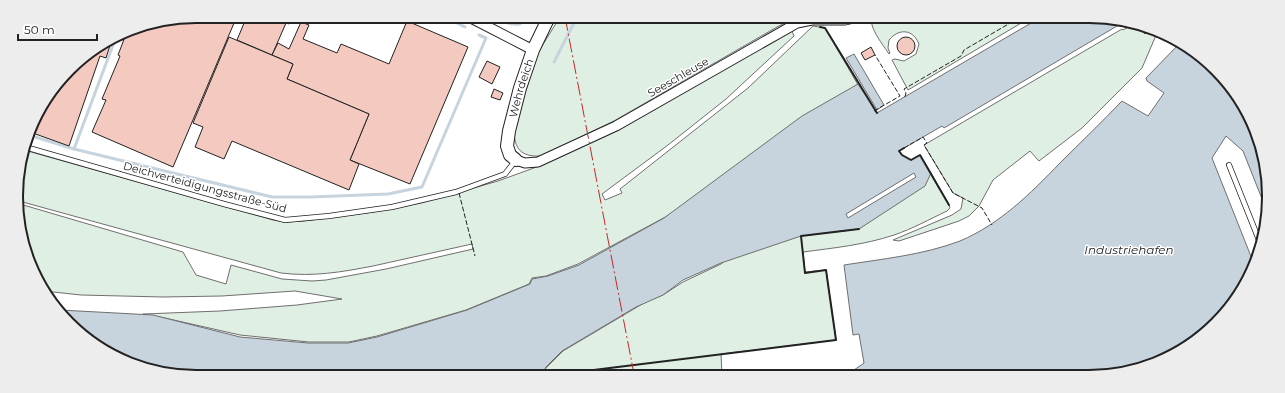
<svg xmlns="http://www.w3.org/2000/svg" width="1285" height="393" font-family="Montserrat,sans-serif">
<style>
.green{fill:#e0efe3;stroke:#6f6f6f}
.water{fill:#c7d3dd;stroke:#6f6f6f}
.pier{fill:#fff;stroke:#6f6f6f}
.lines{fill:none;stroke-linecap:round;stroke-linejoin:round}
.stream{stroke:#c7d3dd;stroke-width:3}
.building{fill:#f3c9c0;stroke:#222}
.service-casing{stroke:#222;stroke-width:6}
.minor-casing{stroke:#222;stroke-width:11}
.tertiary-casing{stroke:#222;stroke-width:14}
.service{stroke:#fff;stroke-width:4.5}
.minor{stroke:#fff;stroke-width:9}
.tertiary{stroke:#fff;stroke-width:12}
.fence{stroke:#222;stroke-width:1;stroke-dasharray:5 2;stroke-linecap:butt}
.wall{stroke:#222;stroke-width:2}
.power{stroke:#c62828;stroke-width:1;stroke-dasharray:14 3 2 3;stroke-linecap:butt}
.labels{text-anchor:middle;stroke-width:3;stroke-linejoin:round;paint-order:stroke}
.street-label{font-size:11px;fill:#222;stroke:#fff}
.water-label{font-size:12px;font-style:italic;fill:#222;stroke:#fff}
.rim{fill:none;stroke:#222;stroke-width:2}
</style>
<rect width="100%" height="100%" fill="#fff"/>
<g class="green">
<path d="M560 17 795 18 777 27 614 121 541 156C521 157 514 149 514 129L537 54Z"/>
<path d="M872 19H1028L908 90 892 60 895 59 904 61 916 54 919 44C913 29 899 28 889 40L888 48 890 53 889 54C884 46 869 28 872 19Z"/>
<polygon points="1134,24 1142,28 1144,28 1157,33 1142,68 1082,128 1039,161 1030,151 993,180 979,206 969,216 959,221 899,241 893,240 952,215 961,209 963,198 953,193 924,145 1122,29 1123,30"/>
<path d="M813 26 825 28 861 90 749 172 578 264 546 276 532 278 529 284 466 310 377 336 349 342H309L240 335 165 318 143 314 220 311 297 305 342 299 295 291 222 296 163 297 81 295 44 291 22 243 20 204 183 252 196 275 226 284 231 265 282 279 312 281 326 280 386 269 473 249 472 244C439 251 406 259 373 266 342 272 313 277 281 273L19 201 18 173 24 150 273 220 285 222 304 221 373 212 421 203 498 181 542 165 619 130 788 32 792 31 794 36 726 99 668 145 602 194 605 200 622 193 620 189 748 88Z"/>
<path d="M931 173 949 205 950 208 947 211C930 219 912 229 894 235 864 245 833 248 803 252L805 272 826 270 836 340 721 354 722 375 542 374 546 368 563 351 649 300 663 295 683 282 721 264 742 247 864 215Z"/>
</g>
<g class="water">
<polygon points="1038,19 1124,20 1116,24 1117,26 944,128 942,126 899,151 902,155 911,160 920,155 931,173 925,186 859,229 801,236 721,263 683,280 663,295 636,307 562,351 546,367 542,374 161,373 96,347 60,310 153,315 240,337 308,343 348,343 377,337 467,310 530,284 532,279 548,276 579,265 664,218 802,116 858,84 877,113"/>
<path d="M1179 42 1189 47 1239 96 1266 162V209L1243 151 1226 136 1212 158 1254 264 1245 287 1208 332 1158 363 1112 375H851L854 370 864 363 859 334 853 335 844 265C882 259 923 255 960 241 1000 224 1030 194 1060 163 1081 142 1102 122 1122 101L1148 116 1164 93 1147 81 1146 78 1180 43Z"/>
<polygon points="854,54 884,105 877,110 846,58"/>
</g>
<polygon class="pier" points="914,173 916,177 848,218 846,214"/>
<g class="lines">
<g class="stream">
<polyline points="445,17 465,27"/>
<path d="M495 17C504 22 510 25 520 24L526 17"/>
<polyline points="554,62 577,17"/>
<polyline points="29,135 74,149 272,197 311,197 388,194 422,187 486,38 479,35"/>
<polyline points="74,149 116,37"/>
</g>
</g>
<g class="building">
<polygon points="196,16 237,16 173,167 92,132 106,100 102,99 120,56 118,55 128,29"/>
<polygon points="247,16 271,16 286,23 272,55 237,40"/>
<polygon points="272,16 292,16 289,24"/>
<polygon points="407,21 468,47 410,184 350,160 369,114 287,79 293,64 272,55 278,43 289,49 301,22 309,25 303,39 337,53 341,44 389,64"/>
<polygon points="229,37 293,64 287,79 369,114 350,160 359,164 349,190 232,141 224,159 195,147 203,127 193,123"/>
<circle cx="906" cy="46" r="9"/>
<polygon points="112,39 106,58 100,56 69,146 30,132 35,116 77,61"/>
<polygon points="871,47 875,55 865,60 861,53"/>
<polygon points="487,61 500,67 492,84 479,77"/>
<polygon points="494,89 503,93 500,100 491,97"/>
</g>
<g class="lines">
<g class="service-casing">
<g id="service">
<polyline points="25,147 224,204 285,220 329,216 392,207 456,192 505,174 516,160"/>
<polyline points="1229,165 1261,245"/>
</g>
</g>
<g class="minor-casing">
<g id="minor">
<polyline points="469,17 533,50"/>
<polyline points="516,160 525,163 538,162 616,126 797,23 812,20 845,20 854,18"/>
</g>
</g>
<g class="tertiary-casing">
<g id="tertiary">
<path id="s1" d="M516 160 510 155 507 146 509 131 520 88 533 50 549 17"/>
</g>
</g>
<use href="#service" class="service"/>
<use href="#minor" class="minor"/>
<use href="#tertiary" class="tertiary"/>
<g class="fence">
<polyline points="905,97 906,93 904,89 961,56 964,50 1017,19"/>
<polyline points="874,111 900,96 875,55"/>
<polyline points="904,148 923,137 927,143 924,145 953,193 982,208 992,225"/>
<polyline points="459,193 475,256"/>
</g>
<g class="wall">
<polyline points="820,27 825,28 877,113"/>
<polyline points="1141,27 1145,33"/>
<polyline points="904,148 899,151 902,155 911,160 920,155 949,205"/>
<polyline points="561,374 836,340 826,270 805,273 801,236 859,229"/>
</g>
<polyline class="power" points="565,17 634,374"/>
</g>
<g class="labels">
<g class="street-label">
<text transform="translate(678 77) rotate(-30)" y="4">Seeschleuse</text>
<text dy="4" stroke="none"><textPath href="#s1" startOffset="77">Wehrdeich</textPath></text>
<text transform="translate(205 187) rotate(15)" y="4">Deichverteidigungsstraße-Süd</text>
</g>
<g class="water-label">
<text x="1129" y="254">Industriehafen</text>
</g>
</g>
<path d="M0 0H1285V393H0ZM196 23H1089A173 173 0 0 1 1262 196V197A173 173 0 0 1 1089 370H196A173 173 0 0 1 23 197V196A173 173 0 0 1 196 23Z" fill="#ededed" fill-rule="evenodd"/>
<path class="rim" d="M196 23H1089A173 173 0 0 1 1262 196V197A173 173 0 0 1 1089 370H196A173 173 0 0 1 23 197V196A173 173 0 0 1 196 23Z"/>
<path d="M18 34v6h79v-6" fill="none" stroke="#222222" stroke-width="2"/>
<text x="24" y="34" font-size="12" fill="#222222" stroke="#ffffff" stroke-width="3" paint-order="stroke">50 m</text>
</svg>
